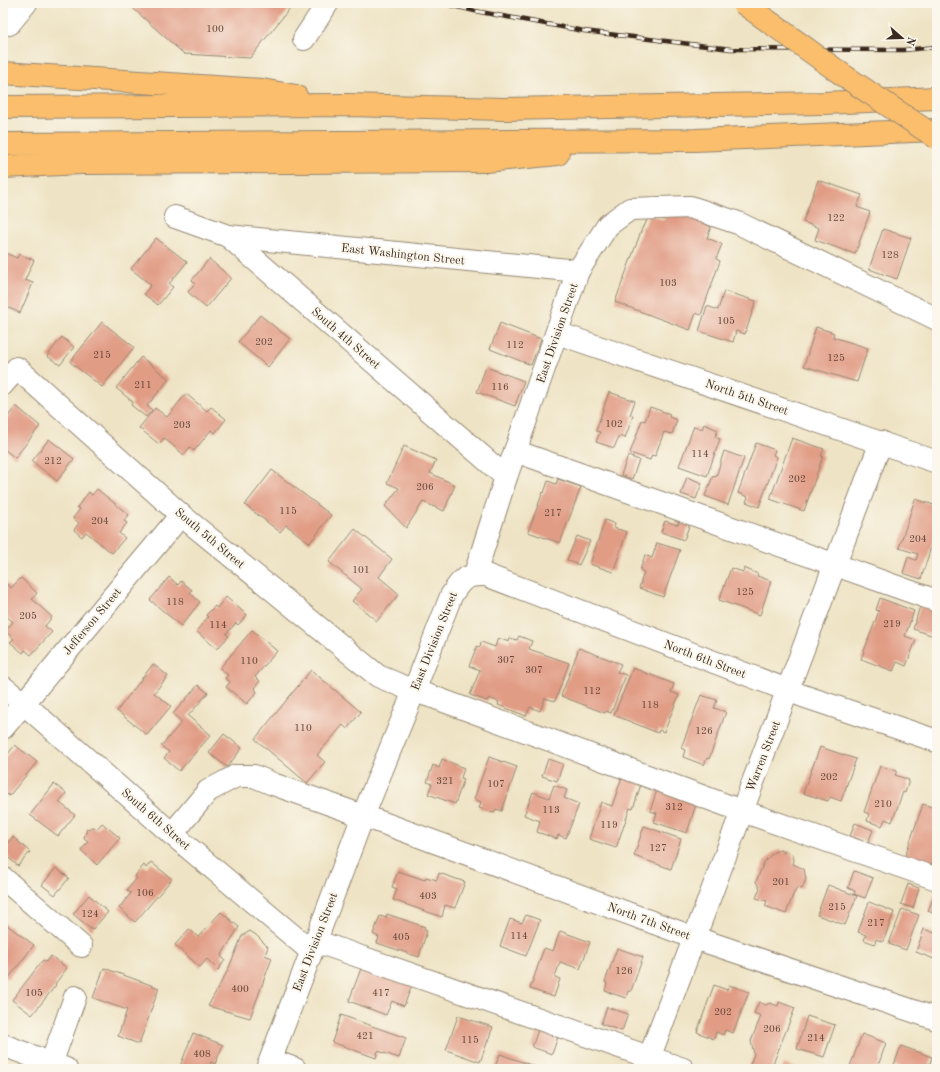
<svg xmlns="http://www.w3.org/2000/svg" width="940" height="1072" font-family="'Old Standard TT',serif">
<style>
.building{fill:#e19c85}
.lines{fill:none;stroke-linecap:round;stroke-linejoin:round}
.minor-casing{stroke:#948671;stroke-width:24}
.highway-casing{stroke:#948671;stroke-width:24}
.minor{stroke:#fff;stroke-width:22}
.highway{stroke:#fabe6d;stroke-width:22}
.rail-casing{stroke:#3b2a1e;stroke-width:4.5}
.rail{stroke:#fbf7ec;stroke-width:3;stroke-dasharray:9;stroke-linecap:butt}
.major-bridge-casing{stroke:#948671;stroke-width:24;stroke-linecap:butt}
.major-bridge{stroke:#fabe6d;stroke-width:22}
.labels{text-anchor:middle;stroke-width:4;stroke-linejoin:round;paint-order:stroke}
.number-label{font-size:10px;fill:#644638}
.street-label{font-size:12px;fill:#3b2a1e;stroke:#fbf7ec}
</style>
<rect width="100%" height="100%" fill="#fbf7ec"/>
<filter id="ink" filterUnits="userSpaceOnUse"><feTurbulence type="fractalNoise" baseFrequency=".025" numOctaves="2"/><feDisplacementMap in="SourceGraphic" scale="8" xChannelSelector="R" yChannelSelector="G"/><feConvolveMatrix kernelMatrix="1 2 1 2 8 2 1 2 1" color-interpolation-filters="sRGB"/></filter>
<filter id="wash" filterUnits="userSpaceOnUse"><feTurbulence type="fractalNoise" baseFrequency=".012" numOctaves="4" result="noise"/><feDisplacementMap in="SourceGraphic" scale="16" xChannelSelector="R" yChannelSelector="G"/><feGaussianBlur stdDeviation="0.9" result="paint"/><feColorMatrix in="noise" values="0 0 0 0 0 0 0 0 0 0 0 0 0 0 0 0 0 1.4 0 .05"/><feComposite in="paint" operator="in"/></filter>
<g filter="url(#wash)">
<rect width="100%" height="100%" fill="#eee3c4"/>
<g id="blocks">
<g class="building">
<polygon points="127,3 294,3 250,58 184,54"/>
<polygon points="818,180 862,195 857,207 870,212 855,254 815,240 819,228 803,222"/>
<polygon points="667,211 692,212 711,227 707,238 722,244 716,259 720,261 701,315 696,313 690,330 615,302 643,226 644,227 649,215 664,220"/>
<polygon points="883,229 911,238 897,279 869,269"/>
<polygon points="156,238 187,262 169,284 173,287 158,305 144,294 151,285 131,269"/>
<polygon points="3,252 17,258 19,254 34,260 25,280 33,283 20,313 3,305 3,300 5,295 3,294"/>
<polygon points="209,259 231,278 206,308 188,292 195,283 192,280"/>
<polygon points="724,291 756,301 745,334 736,331 733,342 699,331 707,306 718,310"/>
<polygon points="260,315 290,339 268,367 238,342"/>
<polygon points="102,322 134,347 102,387 70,362"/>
<polygon points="500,323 541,339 531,365 490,349"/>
<polygon points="816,327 834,333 833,337 868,348 857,382 804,366"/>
<polygon points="62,337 74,347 60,365 47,356"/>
<polygon points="141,357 169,379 147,406 152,410 146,417 131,405 133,402 116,388"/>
<polygon points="486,367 524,381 515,406 477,392"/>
<polygon points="609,392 635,401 630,415 633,416 625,438 619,436 614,448 596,442 600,432 596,431"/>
<polygon points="186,394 207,411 211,407 226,419 215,433 211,430 194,451 190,447 184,455 164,438 159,444 139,428 155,408 167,417"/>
<polygon points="16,406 40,426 15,458 3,448 3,423"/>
<polygon points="650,407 670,414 669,417 677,420 672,434 664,432 655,456 652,455 650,460 630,453 642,420 645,421"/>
<polygon points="704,424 718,430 715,437 720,439 707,476 679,466 694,426 702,429"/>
<polygon points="792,438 824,449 821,456 823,456 804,511 770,499"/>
<polygon points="49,439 74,459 57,481 32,461"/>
<polygon points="756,443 775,450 773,455 777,457 759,507 746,502 748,497 738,493"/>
<polygon points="404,446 436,460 430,473 455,485 444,511 423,502 406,528 385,506 399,488 387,483"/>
<polygon points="724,451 744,458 728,505 705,496 713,476 716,477"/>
<polygon points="628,456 639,460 632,479 621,475"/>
<polygon points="272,470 331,515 310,543 286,525 280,532 245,505"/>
<polygon points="687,477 702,483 696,499 681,494"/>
<polygon points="558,479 581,487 560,543 528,532 543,492 544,493 548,481 556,484"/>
<polygon points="97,489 129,515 124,521 127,523 119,533 125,538 112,553 86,532 82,537 74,530 79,523 73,518 80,509 77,507 89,492 92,495"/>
<polygon points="915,499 937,506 937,528 921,579 903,573 908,557 916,560 918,554 899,548"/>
<polygon points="680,519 690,523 684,540 661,532 665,521 678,525"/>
<polygon points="605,520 615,524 614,528 627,532 613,572 590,564"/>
<polygon points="355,529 392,559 379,577 399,594 377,621 352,601 362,589 329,562"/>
<polygon points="577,536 590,541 579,565 567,560"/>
<polygon points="657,543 680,550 663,597 639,588 644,572 640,570 645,555 652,558"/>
<polygon points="731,568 743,572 744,568 758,574 757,576 771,581 760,615 719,600"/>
<polygon points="169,577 178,585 181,581 192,590 190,593 200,602 181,626 150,600"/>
<polygon points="21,578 37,593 32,599 52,617 45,626 52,632 31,655 25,650 23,653 10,642 14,639 5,631 13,622 3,613 3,587 6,583 11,588"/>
<polygon points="226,597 247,615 238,625 236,623 226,634 229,636 217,649 196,631 208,617 206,615 215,606 217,608"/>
<polygon points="880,598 914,611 905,636 916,640 906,666 897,662 893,671 861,659 879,611 876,610"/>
<polygon points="920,606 937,611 937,626 934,636 913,629"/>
<polygon points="252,630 277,651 255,677 260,681 254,688 257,692 247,704 226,687 230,682 225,678 228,675 220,668"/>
<polygon points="519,636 532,641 529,649 569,663 555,701 545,698 540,711 530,707 526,716 498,705 499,702 489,698 487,701 470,695 480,670 469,666 477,646 480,647 481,642 495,647 498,638 509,642 510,638 517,640"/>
<polygon points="579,648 621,664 617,672 626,675 611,713 606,711 605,713 561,696"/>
<polygon points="153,664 168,676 154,693 171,706 147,735 117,711"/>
<polygon points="633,668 674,684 671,692 679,695 664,732 659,730 658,733 614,715"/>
<polygon points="311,670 361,712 347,729 343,725 317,755 325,762 307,783 255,739"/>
<polygon points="198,685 208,693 188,716 211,735 179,771 164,758 169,752 161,746 182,722 173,714"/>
<polygon points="701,695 717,700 714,708 726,712 709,759 707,758 704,765 683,757 685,750 681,748"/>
<polygon points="224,734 242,748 227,767 209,753"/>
<polygon points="15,745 37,762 9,796 5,792 3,795 3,760"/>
<polygon points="820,747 856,759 841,801 830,797 828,801 803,793"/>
<polygon points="489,757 517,767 502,811 496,809 494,813 479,808 481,802 474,799"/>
<polygon points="442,759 464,768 461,778 464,779 455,804 428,794 432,784 427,782 433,765 439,768"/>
<polygon points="548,759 563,764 557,781 542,776"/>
<polygon points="880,766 897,771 895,775 909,780 905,793 903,792 892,822 885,819 882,826 867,821 869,814 864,812"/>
<polygon points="623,774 642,781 633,809 630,808 616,848 589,839 601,802 612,806"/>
<polygon points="54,784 66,793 59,802 75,815 58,836 30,815"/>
<polygon points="554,785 567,790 564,798 579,804 566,838 558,835 557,839 537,832 540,821 524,815 533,792 549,798"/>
<polygon points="658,787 697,801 687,833 654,822 657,813 650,811"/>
<polygon points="923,804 937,809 937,859 934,858 931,866 905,856"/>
<polygon points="102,823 120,838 97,865 81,850 88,841 84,838 87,829 93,827 97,829"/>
<polygon points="855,823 873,830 868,843 850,836"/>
<polygon points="644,826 681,839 671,869 634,856"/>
<polygon points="13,837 30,852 18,866 3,853 3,848"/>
<polygon points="780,850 784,853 785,850 793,855 794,860 793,864 804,869 806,879 802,889 797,888 793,895 786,914 765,906 767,901 756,898 760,888 756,882 764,862 774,852"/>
<polygon points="151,862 172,879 135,922 119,908 131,893 127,890 137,878 135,876 144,865 146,868"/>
<polygon points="56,868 69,878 55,895 42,885"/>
<polygon points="398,871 425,880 426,877 437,880 439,873 465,882 455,908 445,905 442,917 393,900 397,889 392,887"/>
<polygon points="854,871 873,878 865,898 854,894 855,891 848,888"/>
<polygon points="908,884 919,888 913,908 901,904"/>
<polygon points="828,885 857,896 845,925 817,915"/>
<polygon points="937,888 937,915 928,911"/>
<polygon points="89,895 108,912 92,930 73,914"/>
<polygon points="869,902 894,912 883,942 876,939 875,944 864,940 866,935 858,932"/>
<polygon points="902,909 919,915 906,950 889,944"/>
<polygon points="221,912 239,927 221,956 225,960 218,970 207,959 200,967 175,945 189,929 198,937"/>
<polygon points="387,914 425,927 424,930 427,931 419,957 377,943 379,937 373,934 380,916 386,918"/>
<polygon points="526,915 540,920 526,956 500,946 510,919 522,923"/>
<polygon points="3,922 34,945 8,979 3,975"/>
<polygon points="924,929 937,934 937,950 934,959 916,952"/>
<polygon points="250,931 256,935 268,947 265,955 272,958 250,1018 208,1006 228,970 242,936"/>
<polygon points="560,931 590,942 580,969 560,962 555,977 560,979 554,997 530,989 544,948 553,951"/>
<polygon points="617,948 643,957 631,991 628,991 626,998 605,991 607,983 605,982"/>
<polygon points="51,956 67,968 55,984 56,985 32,1015 12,1000 43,960 46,962"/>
<polygon points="363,963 413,982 404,1006 392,1001 386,1015 349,1001"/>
<polygon points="104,968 159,988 139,1044 118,1036 127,1010 93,998"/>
<polygon points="714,985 727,990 729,985 749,992 733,1033 725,1030 723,1035 716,1032 714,1039 697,1032"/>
<polygon points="759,1002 766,1005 770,1003 778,1006 779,1002 795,1008 771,1069 748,1069 754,1054 751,1041 761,1016 754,1013"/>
<polygon points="607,1007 628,1014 622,1031 601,1024"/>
<polygon points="341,1015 406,1038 399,1058 378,1051 376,1058 332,1042"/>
<polygon points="458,1016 493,1027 480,1062 446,1050"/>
<polygon points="807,1016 835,1025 824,1057 797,1049"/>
<polygon points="539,1027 559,1034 552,1054 532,1047"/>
<polygon points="193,1033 223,1045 215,1064 211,1062 208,1069 179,1069"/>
<polygon points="862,1034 886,1043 877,1069 849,1069"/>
<polygon points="901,1046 932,1057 928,1069 902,1069 894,1065"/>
<polygon points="500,1054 542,1069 494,1069"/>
<polygon points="784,1064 799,1069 782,1069"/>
</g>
</g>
</g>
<g filter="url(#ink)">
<use href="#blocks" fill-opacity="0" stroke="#948671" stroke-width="1"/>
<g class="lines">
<g class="minor-casing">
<g id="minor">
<polyline points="3,24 9,24 26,3"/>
<polyline points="304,39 327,4 325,3"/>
<polyline points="175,217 228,236 506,477"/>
<polyline points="228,236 578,271"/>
<polyline points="557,333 937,462"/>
<polyline points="3,384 17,368 181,515 378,676 414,691 433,697 742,811 937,879"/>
<polyline points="515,451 937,601"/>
<polyline points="475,574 506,477 578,271 608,225 630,209 690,207 738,223 937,319"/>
<polyline points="3,687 23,703 172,834 311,951"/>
<polyline points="3,728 181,515"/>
<polyline points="172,834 208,791 236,776 254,776 273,784 386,824 695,938 937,1019"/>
<polyline points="3,878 81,946"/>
<polyline points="315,941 683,1069"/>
<polyline points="3,1045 66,1069"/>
<polyline points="271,1060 295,1069"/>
<polyline points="51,1064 75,997"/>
<path d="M267 1069 363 816 414 691 451 596C461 579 466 574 486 575L803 696 937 741"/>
<polyline points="645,1069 881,442"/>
</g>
</g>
<g class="highway-casing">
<g id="highway">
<polyline points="3,73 262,90 296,96"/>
<polyline points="3,107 348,105 504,109 823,103 937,98"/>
<polyline points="3,144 695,140 937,130"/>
<polyline points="3,167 81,163 486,161 558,154"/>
</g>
</g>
<use href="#minor" class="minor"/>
<use href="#highway" class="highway"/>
<g class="rail-casing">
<polyline id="rail" points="441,3 475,11 584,31 731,49 903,50 937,47"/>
</g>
<use href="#rail" class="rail"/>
<g class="major-bridge-casing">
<polyline id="major-bridge" points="743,3 843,75 937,138"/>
</g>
<use href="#major-bridge" class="major-bridge"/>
</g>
</g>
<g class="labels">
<g class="number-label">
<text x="215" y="32">100</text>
<text x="836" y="221">122</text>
<text x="890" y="258">128</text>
<text x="668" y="286">103</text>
<text x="726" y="324">105</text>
<text x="264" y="345">202</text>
<text x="515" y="348">112</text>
<text x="102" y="358">215</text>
<text x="836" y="361">125</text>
<text x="143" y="388">211</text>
<text x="500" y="390">116</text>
<text x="614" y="427">102</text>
<text x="182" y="428">203</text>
<text x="700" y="457">114</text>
<text x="53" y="464">212</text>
<text x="797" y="482">202</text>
<text x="425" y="490">206</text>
<text x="288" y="514">115</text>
<text x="553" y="516">217</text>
<text x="100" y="524">204</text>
<text x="918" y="542">204</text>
<text x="361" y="573">101</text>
<text x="745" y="595">125</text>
<text x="175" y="605">118</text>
<text x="28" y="619">205</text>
<text x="892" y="627">219</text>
<text x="218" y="628">114</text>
<text x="506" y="663">307</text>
<text x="249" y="664">110</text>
<text x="534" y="673">307</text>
<text x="592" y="694">112</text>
<text x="650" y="708">118</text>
<text x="303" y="731">110</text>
<text x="704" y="734">126</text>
<text x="829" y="780">202</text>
<text x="445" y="784">321</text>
<text x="496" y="787">107</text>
<text x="883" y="807">210</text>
<text x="674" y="810">312</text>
<text x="551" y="813">113</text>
<text x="609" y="828">119</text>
<text x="658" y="851">127</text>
<text x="781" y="885">201</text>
<text x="145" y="896">106</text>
<text x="428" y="899">403</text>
<text x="837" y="910">215</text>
<text x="90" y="917">124</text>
<text x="876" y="926">217</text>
<text x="519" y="939">114</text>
<text x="401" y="940">405</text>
<text x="624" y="974">126</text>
<text x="240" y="992">400</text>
<text x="34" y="996">105</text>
<text x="381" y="996">417</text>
<text x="723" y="1015">202</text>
<text x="772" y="1032">206</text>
<text x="365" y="1039">421</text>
<text x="816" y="1041">214</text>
<text x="470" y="1043">115</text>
<text x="202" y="1057">408</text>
</g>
<g class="street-label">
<text transform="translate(403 254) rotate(6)" y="4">East Washington Street</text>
<text transform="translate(557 333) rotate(-71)" y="4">East Division Street</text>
<text transform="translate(346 338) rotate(41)" y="4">South 4th Street</text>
<text transform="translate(747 397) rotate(19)" y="4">North 5th Street</text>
<text transform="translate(210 538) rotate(40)" y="4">South 5th Street</text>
<text transform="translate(92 621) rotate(-50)" y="4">Jefferson Street</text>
<text transform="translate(434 641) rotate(-68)" y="4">East Division Street</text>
<text transform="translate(705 659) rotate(21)" y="4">North 6th Street</text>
<text transform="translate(763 756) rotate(-69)" y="4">Warren Street</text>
<text transform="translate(156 819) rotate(41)" y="4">South 6th Street</text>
<text transform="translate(649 921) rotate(20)" y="4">North 7th Street</text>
<text transform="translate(315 942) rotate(-69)" y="4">East Division Street</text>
</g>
</g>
<rect width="940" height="1072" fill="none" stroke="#fbf7ec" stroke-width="16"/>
<g transform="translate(902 38) rotate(110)" stroke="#fbf7ec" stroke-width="3" paint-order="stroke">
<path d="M0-3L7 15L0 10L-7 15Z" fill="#3b2a1e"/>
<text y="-6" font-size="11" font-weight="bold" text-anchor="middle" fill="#3b2a1e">N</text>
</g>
</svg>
